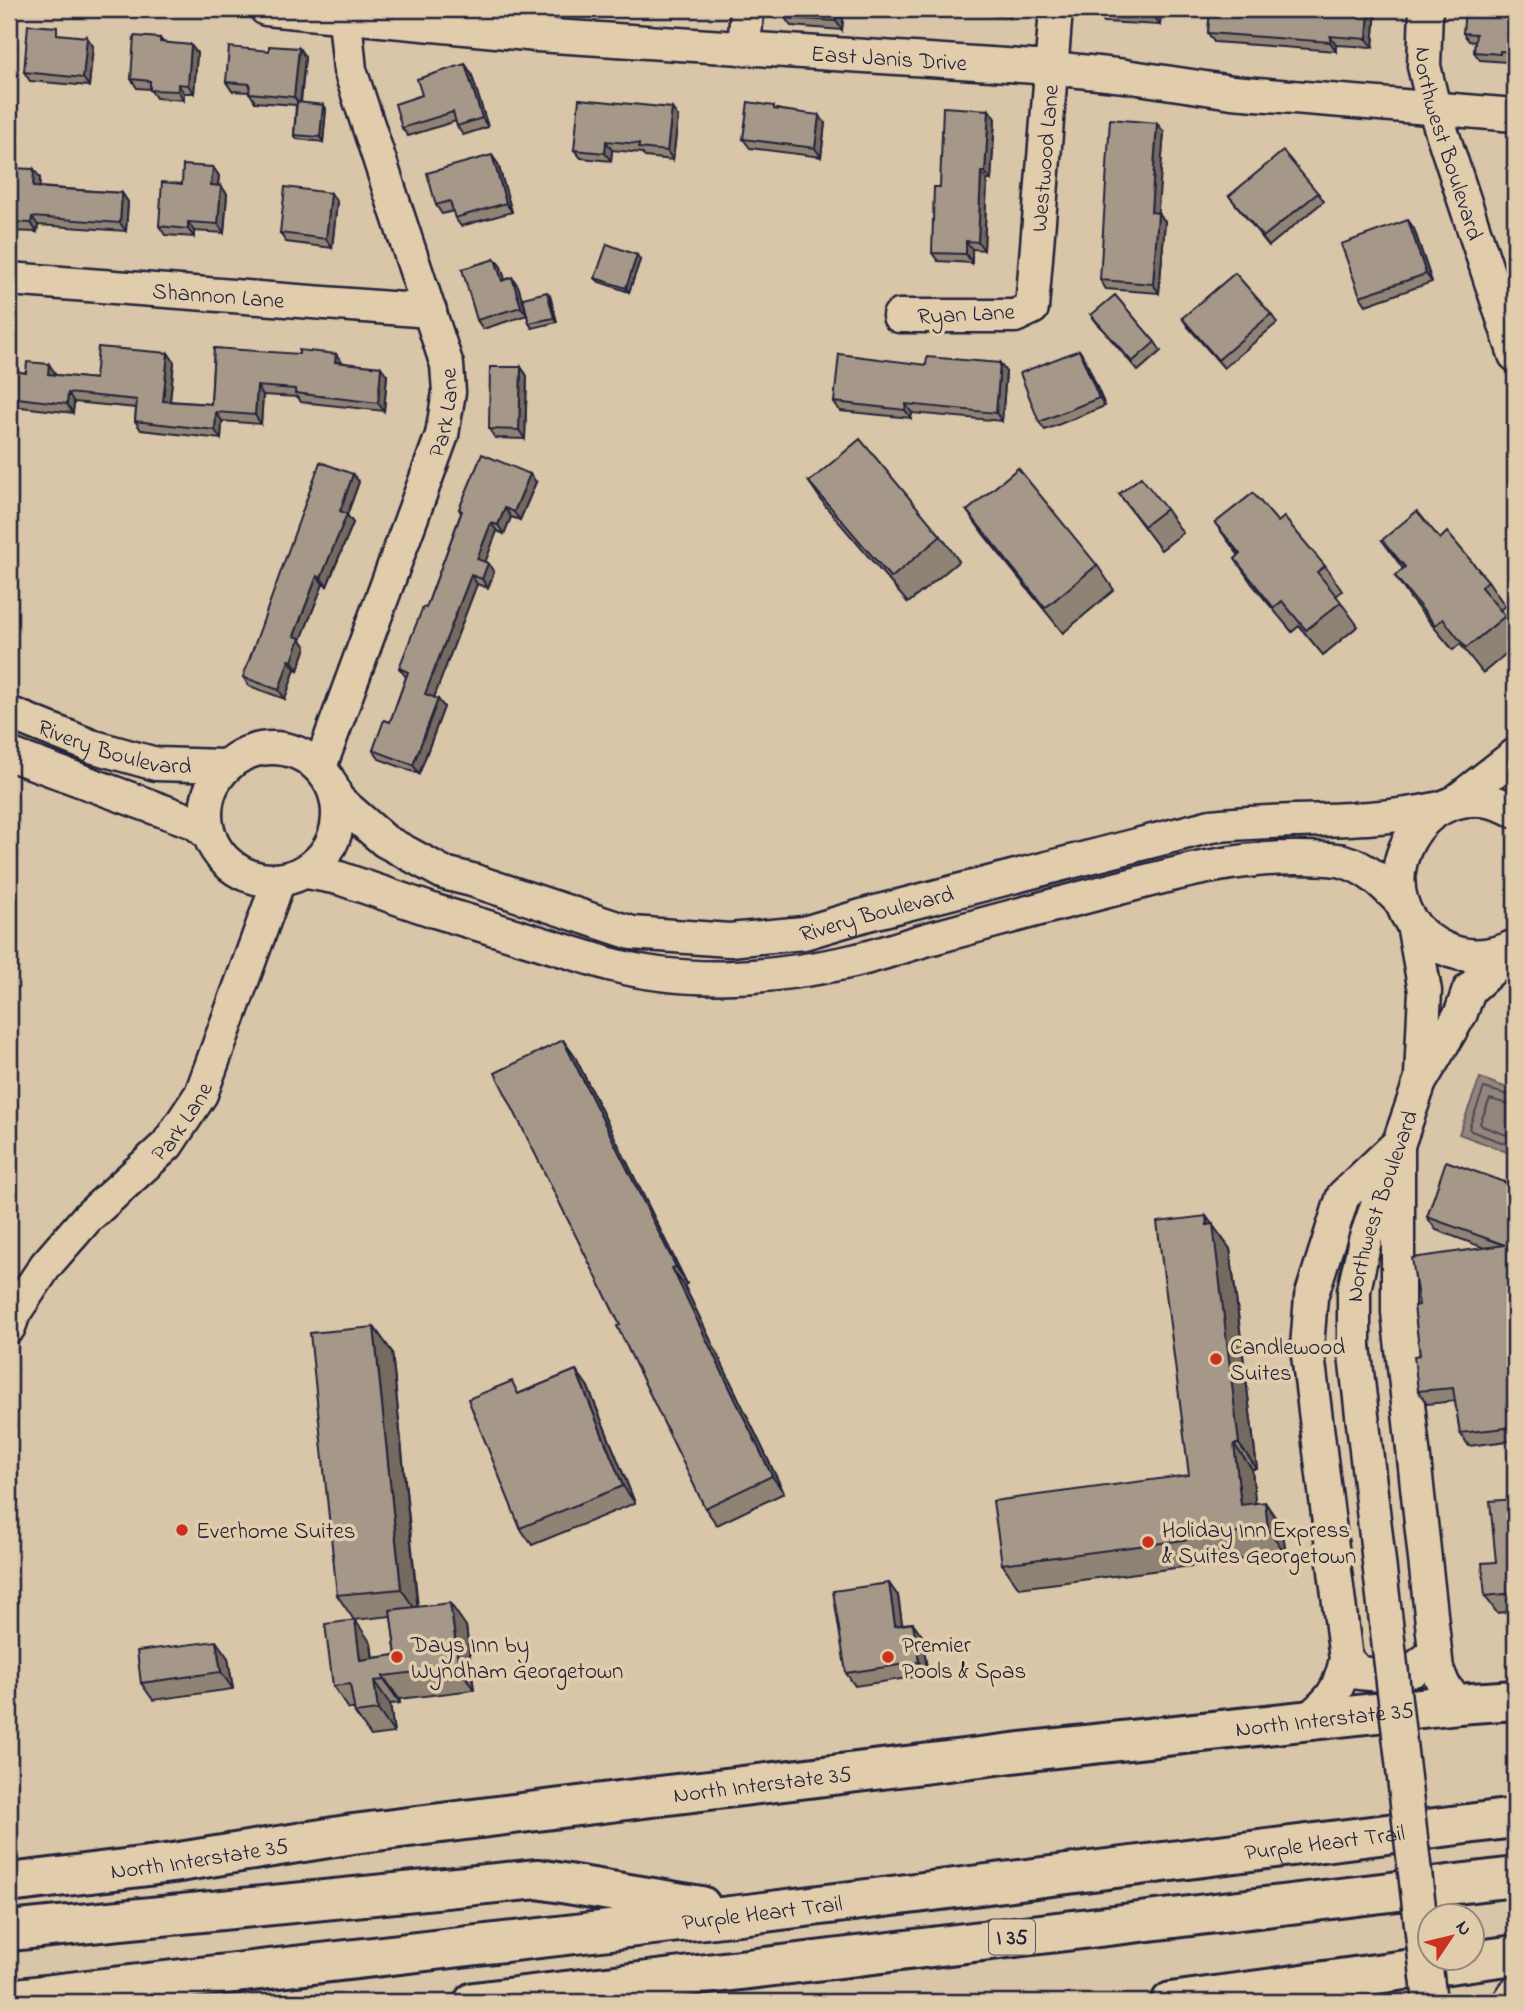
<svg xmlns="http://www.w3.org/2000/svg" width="1524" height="2011" font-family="'Indie Flower',sans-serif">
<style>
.water{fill:#93867d;stroke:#665e63;stroke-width:2}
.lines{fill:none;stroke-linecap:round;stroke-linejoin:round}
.shore{stroke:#4f4a55;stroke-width:2}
.minor-casing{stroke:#22223b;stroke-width:37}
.major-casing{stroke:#22223b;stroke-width:44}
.highway-casing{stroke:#22223b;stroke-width:44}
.minor{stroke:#e1ccab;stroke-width:32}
.major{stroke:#e1ccab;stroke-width:38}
.highway{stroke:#e1ccab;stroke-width:38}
.minor-bridge-casing{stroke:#22223b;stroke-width:37;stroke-linecap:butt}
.minor-bridge{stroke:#e1ccab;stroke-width:32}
.wall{fill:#8f8376;stroke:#22223b;stroke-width:2}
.shaded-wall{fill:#746a60;stroke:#22223b;stroke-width:2}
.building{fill:#a69889;stroke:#22223b;stroke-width:2}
.poi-dot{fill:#c8321e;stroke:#e1ccab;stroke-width:2.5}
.labels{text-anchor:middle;stroke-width:7;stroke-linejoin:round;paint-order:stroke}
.shield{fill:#e1ccab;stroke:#5b555d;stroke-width:2}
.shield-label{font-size:21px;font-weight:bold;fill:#22223b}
.street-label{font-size:23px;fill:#22223b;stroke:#e1ccab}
.poi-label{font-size:23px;fill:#22223b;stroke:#e1ccab;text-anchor:start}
</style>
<rect width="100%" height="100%" fill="#d9c5a7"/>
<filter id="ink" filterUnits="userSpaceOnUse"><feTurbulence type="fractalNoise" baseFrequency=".0143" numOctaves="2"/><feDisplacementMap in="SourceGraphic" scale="14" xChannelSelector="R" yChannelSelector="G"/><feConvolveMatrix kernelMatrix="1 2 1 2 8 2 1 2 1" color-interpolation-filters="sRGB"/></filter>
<g filter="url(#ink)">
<polygon class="water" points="1480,1078 1515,1091 1515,1155 1459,1134"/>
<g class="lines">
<g class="shore">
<polyline points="1515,1097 1484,1088 1469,1128 1471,1131 1515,1147"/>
<polyline points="1515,1106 1490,1099 1480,1123 1482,1126 1515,1138"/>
</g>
<g class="minor-casing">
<g id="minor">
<path id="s1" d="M266 9 537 35 1052 68 1125 76 1232 92 1515 115"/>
<path id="s2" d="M1426 9 1424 66 1434 108 1515 355"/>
<polyline points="744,49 747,9"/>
<path id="s3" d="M9 279 430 311"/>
<path id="s4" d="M899 316H1015L1032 308 1056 9"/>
<path id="s5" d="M9 713 91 746 156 764 224 766"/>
<circle cx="272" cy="814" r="66"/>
<polyline points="9,754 196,823 210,836"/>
<path id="s6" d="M320 767 442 435 449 392 447 365 350 70 344 9"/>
<path id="s7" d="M337 799 385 841 444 873 472 880 632 933 729 940 804 933 868 914 1211 826C1288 817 1365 825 1440 808"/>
<polyline points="1455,802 1515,755"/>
<path d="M307 872 339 878 435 911 609 964C686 985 766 979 844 963 875 957 905 945 936 937 1002 919 1068 901 1135 884 1188 870 1240 858 1296 858 1311 858 1328 858 1343 861 1368 868 1385 885 1402 903"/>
<polyline points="1413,924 1425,991 1421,1076"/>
<path d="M1515 946C1492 957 1466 959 1443 948 1348 901 1421 759 1515 811"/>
<polyline points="1398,1144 1398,1312 1437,1669 1444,1686 1458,1704"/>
<path id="s8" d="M9 1327 14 1313 46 1265 86 1219 167 1145 201 1094 279 880"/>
<path id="s9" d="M1354 1346V1290L1365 1240 1420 1082 1461 1013 1469 990 1515 948"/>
<polyline points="1346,1659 1359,1673 1382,1675 1413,1670 1435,1653"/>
<path d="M1306 1721C1331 1700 1339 1692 1346 1659L1307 1347 1311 1297 1343 1196 1398 1144"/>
<polyline points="1296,1987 1328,2002"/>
<polyline points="1509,2002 1515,1993"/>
</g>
</g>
<g class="major-casing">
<g id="major">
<path id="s10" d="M9 1883 173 1863 353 1834 545 1810 1029 1751 1458 1704 1515 1700"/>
<polyline points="1171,2002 1515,1955"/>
</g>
</g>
<g class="highway-casing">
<g id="highway">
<polyline points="9,1931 538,1879 701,1906"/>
<path id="s11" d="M9 1999 748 1914 1515 1818"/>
<polyline points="474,2002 1515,1877"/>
</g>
</g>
<use href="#minor" class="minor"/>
<use href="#major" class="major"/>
<use href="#highway" class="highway"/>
<g class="minor-bridge-casing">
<polyline id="minor-bridge" points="1354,1346 1430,2002"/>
</g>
<use href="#minor-bridge" class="minor-bridge"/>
</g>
<g class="wall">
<polygon points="844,9 842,30 791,26 785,18"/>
<polygon points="956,9 1011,9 1010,17 958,12"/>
<polygon points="1161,9 1160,25 1104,22 1098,13"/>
<polygon points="1210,9 1376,9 1373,47 1336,45 1336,51 1214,42 1208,33"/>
<polygon points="1515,9 1515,61 1506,60 1506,62 1480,60 1474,52 1475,42 1469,41 1463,33"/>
<polygon points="63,35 93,46 89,86 30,81 24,72"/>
<polygon points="160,38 164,43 197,53 194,93 184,93 184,100 156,98 150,89 137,88 131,79"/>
<polygon points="299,48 305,57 301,103 323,105 326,109 323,142 297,139 294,135 296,105 255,102 249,92 232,91 226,82 269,51"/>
<polygon points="465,64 471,73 488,127 463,135 457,126 456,121 408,136 402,128 422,95"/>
<polygon points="777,109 825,123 821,157 750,148 743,139"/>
<polygon points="989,110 995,119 991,180 987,180 984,250 972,249 972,263 938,261 932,253"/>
<polygon points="678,117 673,160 645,157 642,153 612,150 611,161 581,158 574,150"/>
<polygon points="1164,132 1157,213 1165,221 1159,293 1106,289 1100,280"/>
<polygon points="498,164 512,212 461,226 455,218 453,211 442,214 436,205"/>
<polygon points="213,167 219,176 218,185 221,186 227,194 224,233 194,231 194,237 165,235 159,226 182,184"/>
<polygon points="9,168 40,178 39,187 122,193 128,202 126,231 38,225 37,232 9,231"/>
<polygon points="1318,193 1324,201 1269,246 1229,196"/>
<polygon points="337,202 332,248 286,242 280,233"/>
<polygon points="1408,220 1414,229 1432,282 1366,305 1360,296"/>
<polygon points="495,259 501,267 505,280 518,286 527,314 550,296 557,322 532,328 529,323 527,315 483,329 477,320"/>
<polygon points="640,260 629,292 599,282 595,278"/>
<polygon points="1271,314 1277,323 1224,368 1188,327 1182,318"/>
<polygon points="1091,315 1155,342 1161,351 1138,371 1098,324"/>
<polygon points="214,348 342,362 387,375 384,411 301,402 298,397 263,395 261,424 222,421 221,439 141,430 135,421 136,408 74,402 73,413 12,406 9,401 9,370 26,373 55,373 55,375 95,379 168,353 174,362 170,401 211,404"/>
<polygon points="1079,350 1085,359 1105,406 1045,430 1039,422"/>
<polygon points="926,365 1006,372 1002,421 912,413 911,418 840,411 834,402"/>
<polygon points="521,367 527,376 525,439 495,438 489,429"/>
<polygon points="353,474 359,482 347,515 353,523 327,586 323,584 301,640 306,647 298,670 295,669 285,699 249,686 243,677"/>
<polygon points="536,482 520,520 511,517 504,534 497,531 485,562 488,563 494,572 488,588 477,584 434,697 444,707 419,774 379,759 373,750 390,722 406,677 399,668 426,608 461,513 459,509"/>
<polygon points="809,482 941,536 959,561 908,603 826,507"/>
<polygon points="1119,494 1166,509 1183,533 1161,550"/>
<polygon points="967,511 1097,565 1114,590 1063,633 984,535"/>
<polygon points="1278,522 1325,566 1342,591 1336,596 1358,626 1323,655 1299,626 1292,632 1252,584 1235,559 1239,556 1215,523"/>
<polygon points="1440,539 1488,581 1505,606 1500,610 1515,631 1515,646 1483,673 1460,644 1453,650 1412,601 1395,576 1403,569 1382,540"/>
<polygon points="563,1040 575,1057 687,1284 684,1285 784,1493 717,1525 705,1508 620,1325"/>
<polygon points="1515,1186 1515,1440 1469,1446 1460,1433 1455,1401 1427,1404 1418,1391 1420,1355 1419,1305 1485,1248 1436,1230 1427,1217"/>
<polygon points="1206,1216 1230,1249 1257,1469 1252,1469 1255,1503 1282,1527 1286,1554 1019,1588 1002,1564 1189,1475"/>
<polygon points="374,1327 392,1352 418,1607 466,1626 474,1690 399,1699 400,1703 390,1704 394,1733 371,1736 355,1713 354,1709 349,1709 333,1686 371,1643 373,1658 396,1655 391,1616 354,1620 337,1595"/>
<polygon points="576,1370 588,1387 635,1503 532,1545 520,1528 520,1393"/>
<polygon points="1515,1499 1515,1611 1497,1613 1485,1596"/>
<polygon points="898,1596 902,1624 913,1623 922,1636 928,1675 855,1686 846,1673"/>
<polygon points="228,1658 233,1689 153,1700 141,1683"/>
</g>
<g class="shaded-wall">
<polygon points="837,9 844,9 842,30 836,21"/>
<polygon points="1005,9 1011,9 1010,17"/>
<polygon points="1154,9 1161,9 1160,25 1154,16"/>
<polygon points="1369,9 1376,9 1373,47 1367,39"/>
<polygon points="1330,36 1336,45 1336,51 1330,42"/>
<polygon points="87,37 93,46 89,86 83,78"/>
<polygon points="191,45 197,53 194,93 188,85"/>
<polygon points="299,48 305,57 300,105 294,97"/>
<polygon points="465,64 471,73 488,127 482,118"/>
<polygon points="178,84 184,93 184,100 178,91"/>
<polygon points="323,105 326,109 323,142 320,137"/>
<polygon points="672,108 678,117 673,160 667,151"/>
<polygon points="989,110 995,119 991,180 985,172"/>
<polygon points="819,115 825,123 821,157 815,148"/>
<polygon points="1157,123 1164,132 1157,221 1151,212"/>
<polygon points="606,141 612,150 611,161 605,153"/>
<polygon points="492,155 498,164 512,212 506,203"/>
<polygon points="213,167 219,176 217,193 211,185"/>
<polygon points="34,169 40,178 39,195 33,187"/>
<polygon points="981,172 987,180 984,250 978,242"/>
<polygon points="221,186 227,194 224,233 218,224"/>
<polygon points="122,193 128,202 126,231 120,223"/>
<polygon points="331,193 337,202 332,248 326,239"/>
<polygon points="1158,213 1165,221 1159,293 1153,284"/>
<polygon points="32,217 38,225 37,232 31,223"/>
<polygon points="1408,220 1414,229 1432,282 1426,274"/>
<polygon points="188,222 194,231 194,237 188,229"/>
<polygon points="966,241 972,249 972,263 966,254"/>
<polygon points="637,255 640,260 629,292 626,288"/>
<polygon points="495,259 501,267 508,289 502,281"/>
<polygon points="512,277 518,286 527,315 521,307"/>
<polygon points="547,292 550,296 557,322 554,318"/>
<polygon points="1079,350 1085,359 1105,406 1099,398"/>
<polygon points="168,353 174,362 169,409 163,401"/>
<polygon points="336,354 342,362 335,362"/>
<polygon points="1000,363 1006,372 1002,421 996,413"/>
<polygon points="49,364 55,373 54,383 48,374"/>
<polygon points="381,367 387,375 384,411 378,403"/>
<polygon points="521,367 527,376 525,439 519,430"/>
<polygon points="257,386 263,395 261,424 255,415"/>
<polygon points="68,393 74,402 73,413 67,404"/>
<polygon points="906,404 912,413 911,418 905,410"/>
<polygon points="216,412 222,421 221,439 215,430"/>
<polygon points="353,474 359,482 347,515 353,523 327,586 321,578 340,511"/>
<polygon points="530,474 536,482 520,520 514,512"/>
<polygon points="505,508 511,517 504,534 498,525"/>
<polygon points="491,523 497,531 483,568 477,559"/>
<polygon points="488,563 494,572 488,588 482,579"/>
<polygon points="471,575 477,584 432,703 425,694"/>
<polygon points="317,576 323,584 301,640 306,647 298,670 292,661 294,636"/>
<polygon points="289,660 295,669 285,699 279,690"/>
<polygon points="438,699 444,707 419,774 413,765"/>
<polygon points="563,1040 575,1057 687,1284 676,1267"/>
<polygon points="1206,1216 1230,1249 1257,1469 1239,1444"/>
<polygon points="672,1268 684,1285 784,1493 772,1476"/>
<polygon points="374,1327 392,1352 418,1613 401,1589"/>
<polygon points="576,1370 588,1387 635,1503 623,1486"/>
<polygon points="1234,1444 1252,1469 1258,1530 1241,1505"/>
<polygon points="1265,1502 1282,1527 1286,1554 1268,1529"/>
<polygon points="889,1583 898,1596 904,1638 895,1626"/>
<polygon points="450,1603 466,1626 474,1690 459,1667"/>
<polygon points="355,1620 371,1643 375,1681 360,1660"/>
<polygon points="913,1623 922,1636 928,1675 919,1662"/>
<polygon points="216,1641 228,1658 233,1689 221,1672"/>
<polygon points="383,1676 399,1699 400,1703 384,1680"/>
<polygon points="374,1681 390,1704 394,1733 378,1710"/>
</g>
<g class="building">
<polygon points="786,9 837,9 836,21 785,18"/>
<polygon points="1099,9 1154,9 1154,16 1098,13"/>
<polygon points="1210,9 1369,9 1367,39 1330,36 1330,42 1208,33"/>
<polygon points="1465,9 1515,9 1515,52 1500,51 1500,54 1474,52 1476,34 1463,33"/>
<polygon points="28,25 57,27 57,34 87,37 83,78 24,72"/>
<polygon points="134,36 160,38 160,42 191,45 188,85 178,84 178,91 150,90 150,81 131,79"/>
<polygon points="269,46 299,48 294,97 249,93 250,84 226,82 229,47 269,51"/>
<polygon points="465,64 482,118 457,126 453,112 402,128 395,104 422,95 417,79"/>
<polygon points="579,99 672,108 667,151 639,148 639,144 606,141 605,153 574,150"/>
<polygon points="297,102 323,105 320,137 294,135"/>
<polygon points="748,102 774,106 774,109 819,115 815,148 743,139"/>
<polygon points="943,107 989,110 985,172 981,172 978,242 966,241 966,254 932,253 934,187 940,187"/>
<polygon points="1110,119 1157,123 1151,212 1158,213 1153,284 1100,280"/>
<polygon points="1283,151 1318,193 1263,237 1229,196"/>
<polygon points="492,155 506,203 455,218 450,201 436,205 427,173"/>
<polygon points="183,165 213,167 211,185 221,186 218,224 188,222 188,229 159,226 162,182 182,184"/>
<polygon points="9,168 34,169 33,187 122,193 120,223 32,217 31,223 9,222"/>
<polygon points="285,187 331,193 326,239 280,233"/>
<polygon points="1408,220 1426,274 1360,296 1341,244"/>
<polygon points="607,244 637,255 626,288 595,278"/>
<polygon points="495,259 502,281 512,277 521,307 477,320 462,269"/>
<polygon points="1235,273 1271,314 1218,360 1182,318"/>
<polygon points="547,292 554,318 529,323 523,298"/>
<polygon points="1115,295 1155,342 1132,362 1091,315"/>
<polygon points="98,347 168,353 163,401 211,404 214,348 299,354 299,350 336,354 335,362 381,367 378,403 295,393 295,389 257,386 255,415 216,412 215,430 135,421 137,400 68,393 67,404 9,397 9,370 26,373 27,362 49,364 48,374 95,379"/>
<polygon points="1079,350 1099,398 1039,422 1020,373"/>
<polygon points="839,354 926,365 927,357 1000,363 996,413 906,404 905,410 834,402"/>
<polygon points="490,367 521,367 519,430 489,429"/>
<polygon points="860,439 941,536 891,578 809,482"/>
<polygon points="482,454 530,474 514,512 505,508 498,525 491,523 477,559 488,563 482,579 471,575 425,694 438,699 413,765 373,750 384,720 390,722 408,672 399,668 423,607 426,608 462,511 459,509"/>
<polygon points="320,462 353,474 340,511 347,514 321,578 317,576 294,636 300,638 292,661 289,660 279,690 243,677"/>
<polygon points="1018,468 1097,565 1045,608 967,511"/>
<polygon points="1141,477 1166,509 1144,526 1119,494"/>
<polygon points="1253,493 1278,522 1284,517 1325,566 1317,572 1341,602 1306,630 1282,601 1274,608 1235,559 1240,554 1215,523"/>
<polygon points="1417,511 1440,539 1447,532 1488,581 1481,587 1505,616 1466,648 1443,619 1435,625 1395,576 1405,567 1382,540"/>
<polygon points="1515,1015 1515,1029 1511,1028"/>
<polygon points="563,1040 676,1267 672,1268 772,1476 705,1508 617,1326 620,1325 495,1073"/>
<polygon points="1446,1161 1515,1186 1515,1427 1460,1433 1453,1388 1418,1391 1414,1356 1420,1355 1414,1306 1419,1305 1412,1258 1505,1245 1427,1217"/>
<polygon points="1206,1216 1207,1225 1213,1224 1239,1444 1234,1444 1241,1505 1265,1502 1268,1529 1002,1564 993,1501 1189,1475 1157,1222"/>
<polygon points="374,1327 401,1589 337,1595 310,1333"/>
<polygon points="576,1370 623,1486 520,1528 468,1399 512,1381 518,1394"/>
<polygon points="1515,1499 1515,1593 1485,1596 1482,1563 1496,1562 1490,1501"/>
<polygon points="889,1583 895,1626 913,1623 919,1662 846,1673 833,1591"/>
<polygon points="450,1603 459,1667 383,1676 384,1680 374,1681 378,1710 355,1713 350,1684 333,1686 325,1624 355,1620 360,1660 396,1655 390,1610"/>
<polygon points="216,1641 221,1672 141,1683 137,1651"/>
</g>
</g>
<g class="poi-dot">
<circle cx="1216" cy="1359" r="7"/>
<circle cx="182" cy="1530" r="7"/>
<circle cx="1148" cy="1542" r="7"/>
<circle cx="397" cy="1657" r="7"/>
<circle cx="888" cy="1657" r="7"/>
</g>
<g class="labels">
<rect class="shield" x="989" y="1919.5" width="46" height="35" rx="5"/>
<g class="shield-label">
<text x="1012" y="1944">I 35</text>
</g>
<g class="street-label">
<text dy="8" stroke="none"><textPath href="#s1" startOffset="625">East Janis Drive</textPath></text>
<text dy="8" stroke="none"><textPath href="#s2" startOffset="138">Northwest Boulevard</textPath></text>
<text dy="8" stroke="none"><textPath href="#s4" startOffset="285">Westwood Lane</textPath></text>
<text dy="8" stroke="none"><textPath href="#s3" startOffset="210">Shannon Lane</textPath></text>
<text transform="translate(966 313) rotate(-3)" y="8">Ryan Lane</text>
<text dy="8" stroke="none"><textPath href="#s6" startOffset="376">Park Lane</textPath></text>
<text dy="8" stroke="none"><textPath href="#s5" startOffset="112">Rivery Boulevard</textPath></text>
<text dy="8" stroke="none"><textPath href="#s7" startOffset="576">Rivery Boulevard</textPath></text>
<text dy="8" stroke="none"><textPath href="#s8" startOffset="271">Park Lane</textPath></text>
<text dy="8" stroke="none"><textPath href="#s9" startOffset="144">Northwest Boulevard</textPath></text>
<text dy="8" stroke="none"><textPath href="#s10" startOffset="1326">North Interstate 35</textPath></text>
<text dy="8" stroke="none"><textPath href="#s10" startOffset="760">North Interstate 35</textPath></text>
<text dy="8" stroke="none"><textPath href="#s11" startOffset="1325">Purple Heart Trail</textPath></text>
<text dy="8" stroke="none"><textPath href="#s10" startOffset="192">North Interstate 35</textPath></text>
<text dy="8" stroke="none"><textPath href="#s11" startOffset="758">Purple Heart Trail</textPath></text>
</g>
<g class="poi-label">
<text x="1230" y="1354">Candlewood<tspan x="1230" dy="26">Suites</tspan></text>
<text x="1162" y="1537">Holiday Inn Express<tspan x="1162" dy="26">&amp; Suites Georgetown</tspan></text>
<text x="196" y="1538">Everhome Suites</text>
<text x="411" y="1652">Days Inn by<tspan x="411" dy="26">Wyndham Georgetown</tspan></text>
<text x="902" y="1652">Premier<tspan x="902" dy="26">Pools &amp; Spas</tspan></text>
</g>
</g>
<rect width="1524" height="2011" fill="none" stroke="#e1ccab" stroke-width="35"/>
<rect x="18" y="18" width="1489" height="1976" fill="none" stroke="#22223b" stroke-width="2.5" filter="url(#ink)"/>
<g transform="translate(1451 1937) rotate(55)"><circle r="33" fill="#e1ccab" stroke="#95887e" stroke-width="2"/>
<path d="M0-5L12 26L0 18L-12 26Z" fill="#c8321e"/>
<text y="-10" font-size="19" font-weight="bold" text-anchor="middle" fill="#22223b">N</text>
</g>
</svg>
